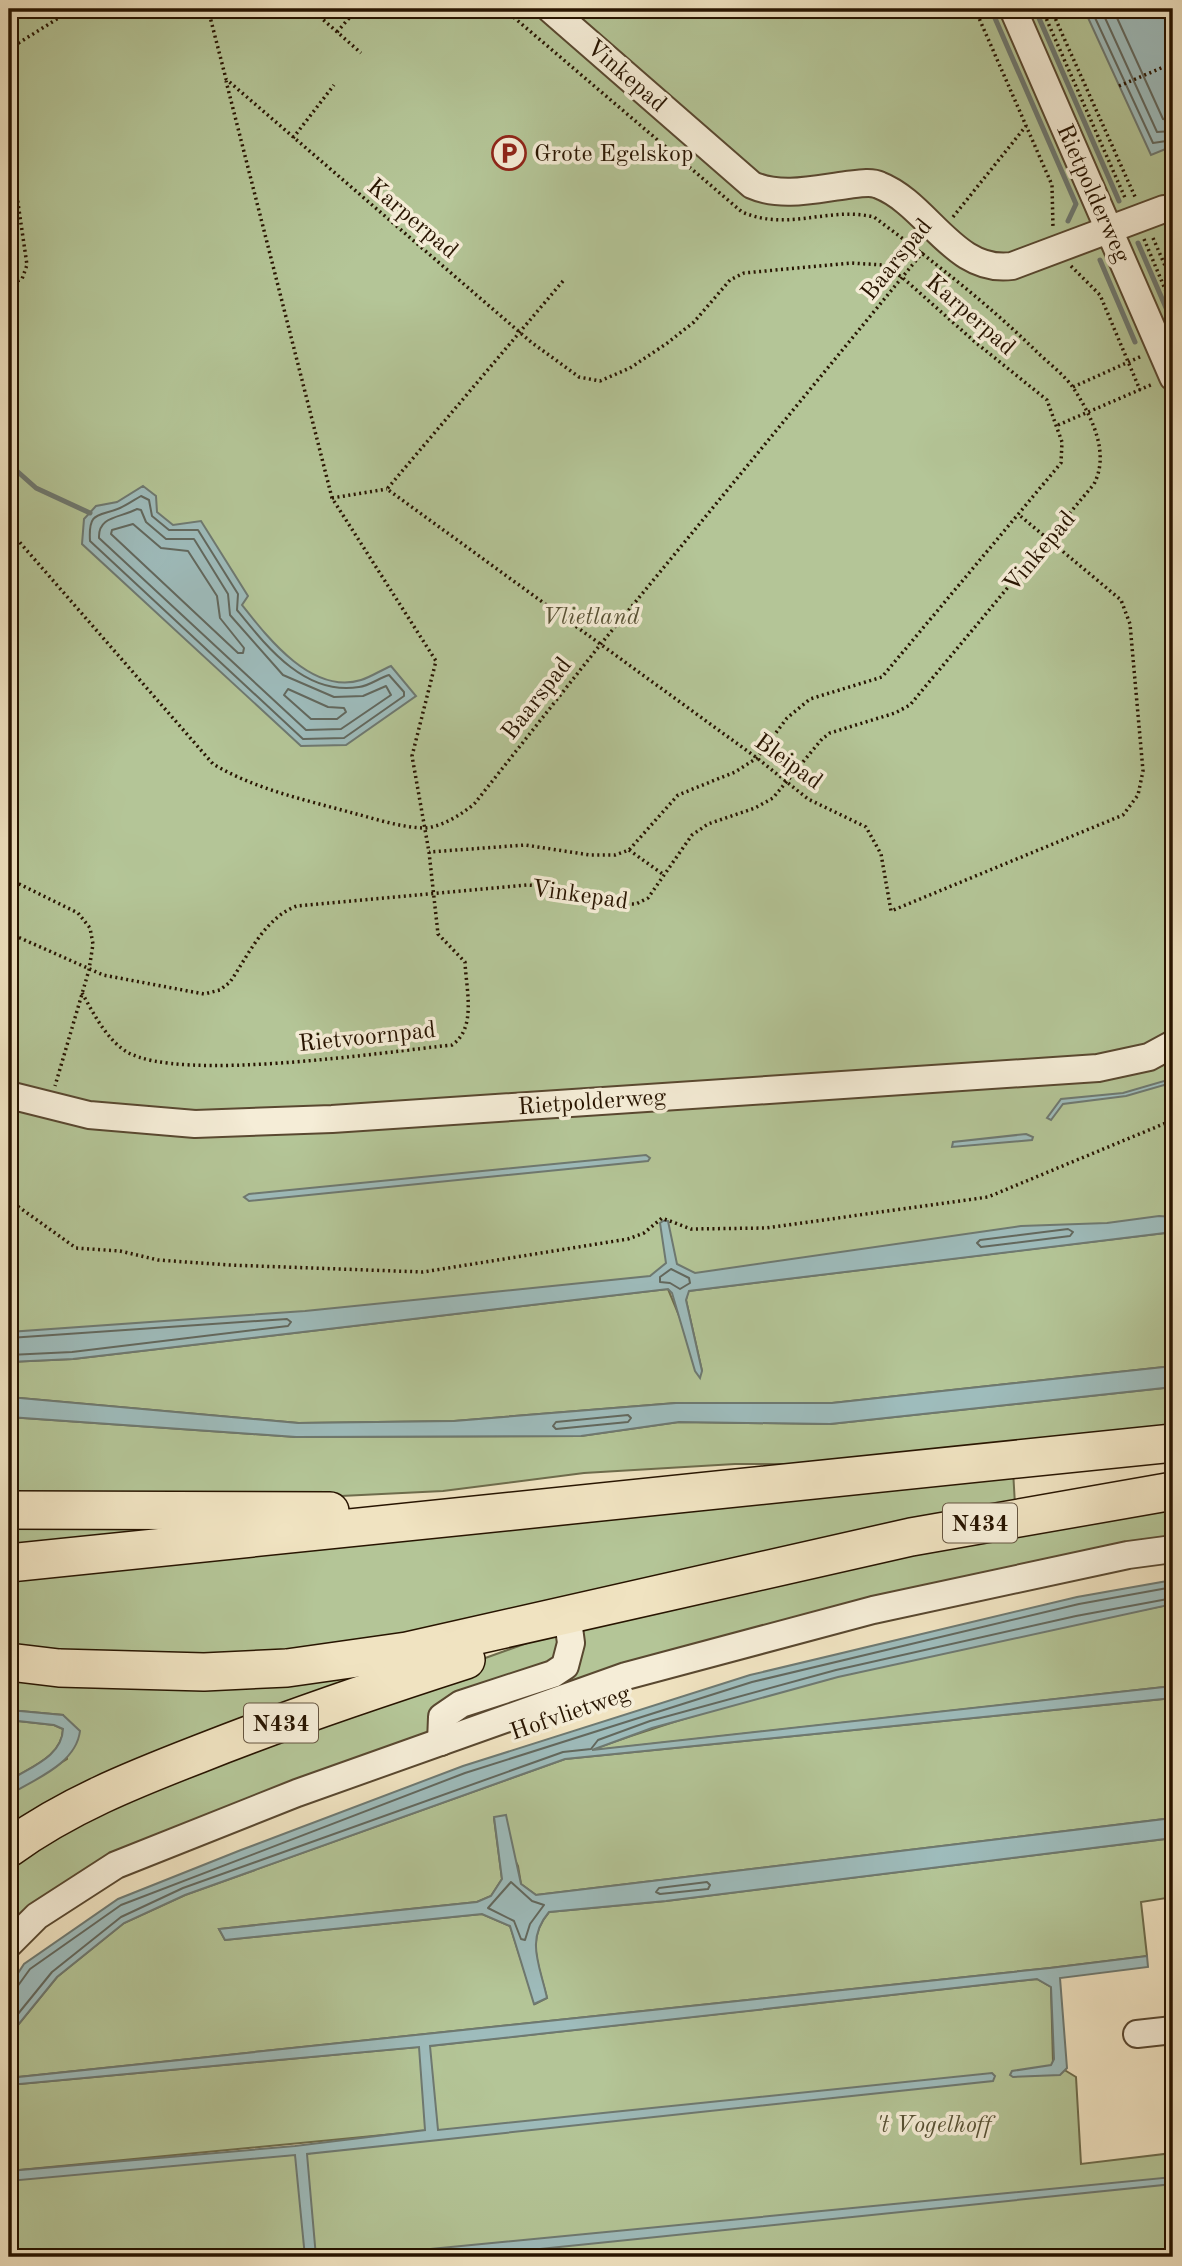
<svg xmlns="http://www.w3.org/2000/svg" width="1182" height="2266" font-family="'Old Standard TT',serif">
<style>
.green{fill:#b4c597;stroke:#6e6c4c;stroke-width:2}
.water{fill:#9ebcbc;stroke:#6e7971;stroke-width:2}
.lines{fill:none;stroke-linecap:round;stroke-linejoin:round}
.shore{stroke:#62685e;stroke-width:2}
.stream{stroke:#6e7971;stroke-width:5}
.minor-casing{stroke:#594830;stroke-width:30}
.highway-casing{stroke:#271400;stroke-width:40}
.path{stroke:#271400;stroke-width:3.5;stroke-dasharray:2 3.5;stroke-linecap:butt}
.minor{stroke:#f5edd7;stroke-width:26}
.highway{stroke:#f0e3c1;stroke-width:37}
.labels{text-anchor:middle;stroke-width:7;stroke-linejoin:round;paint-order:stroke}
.shield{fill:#f5edd7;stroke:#655540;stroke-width:2}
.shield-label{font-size:23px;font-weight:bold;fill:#271400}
.street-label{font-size:24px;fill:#271400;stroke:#f5edd7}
.poi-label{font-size:24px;fill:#271400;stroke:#f5edd7;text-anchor:start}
.park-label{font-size:24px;font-style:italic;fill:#585235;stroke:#f5edd7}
</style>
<rect width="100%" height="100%" fill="#f0e3c1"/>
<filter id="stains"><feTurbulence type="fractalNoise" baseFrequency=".00286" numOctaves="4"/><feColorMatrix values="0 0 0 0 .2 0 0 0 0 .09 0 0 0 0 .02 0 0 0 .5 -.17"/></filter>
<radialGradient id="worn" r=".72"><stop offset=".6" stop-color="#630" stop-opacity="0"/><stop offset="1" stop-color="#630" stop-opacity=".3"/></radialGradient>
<g class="green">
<polygon points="9,9 1173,9 1173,1223 9,1349"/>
<polygon points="1173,1232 1173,1366 832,1403 676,1403 454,1421 299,1423 9,1397 9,1362 73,1359 668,1289 702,1371 686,1300 688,1291"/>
<polygon points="1173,1387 1173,1430 823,1464 735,1464 584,1473 443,1491 236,1501 9,1503 9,1417 296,1437 581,1436 679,1422 830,1424"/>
<polygon points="1013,1470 1015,1505 599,1599 266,1662 9,1655 9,1577"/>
<polygon points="1173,1506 1173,1539 1118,1548 299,1780 9,1931 9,1866 55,1835 237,1747 569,1628 856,1559"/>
<polygon points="297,1514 9,1555 9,1517"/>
<path d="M1173 1604V1686L588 1751C777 1683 977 1642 1173 1604Z"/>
<polygon points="445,1659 9,1840 9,1795 67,1759 63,1715 9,1710 9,1677"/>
<path d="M1173 1698V1818L536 1895 521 1884 518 1866 494 1818 502 1879 491 1896 477 1902 219 1929 225 1940 482 1914 510 1926 535 2004 547 1998C539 1965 525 1940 549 1912L666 1901 1173 1838V1897L1141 1902 1147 1956 1050 1968 9 2078V2036L57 1977 124 1923 185 1895 565 1759Z"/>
<path d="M9 1720 54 1725 63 1729C62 1757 30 1767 9 1781Z"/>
<polygon points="1037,1979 1051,1987 1053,2063 1076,2077 1081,2164 1173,2153 1173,2257 9,2257 9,2173 306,2154 425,2131 9,2171 9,2085 429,2046"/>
</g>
<g class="water">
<polygon points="1084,9 1173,9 1173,146 1151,155"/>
<path d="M143 486 156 496 157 512 173 525 201 521 248 596 242 605C268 638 312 695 361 680 371 677 381 670 391 666L416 696 346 745 301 746 82 544 84 519 96 506 117 502Z"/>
<polygon points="1164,1081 1173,1085 1173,1105 1168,1086 1164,1085 1126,1096 1063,1104 1051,1120 1047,1118 1061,1099 1123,1093"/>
<polygon points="1026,1134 1033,1137 1032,1140 952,1147 953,1142"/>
<polygon points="646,1155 650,1158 648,1161 249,1201 244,1197 249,1194"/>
<polygon points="1159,1216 1173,1217 1173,1232 689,1291 686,1300 702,1371 700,1378 695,1371 672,1293 668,1289 73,1359 9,1362 9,1332 305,1311 650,1276 666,1263 660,1223 663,1221 668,1221 677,1264 695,1273 1021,1226 1107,1223"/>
<polygon points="1173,1366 1173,1387 830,1424 679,1422 581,1436 296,1437 9,1417 9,1397 298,1423 454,1421 676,1403 832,1403"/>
<polygon points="1173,1580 1173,1604 838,1677 652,1728 592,1750 1173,1686 1173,1698 565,1759 185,1895 124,1923 57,1977 9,2036 9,1987 24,1964 118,1899 241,1850 463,1766 750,1675 1077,1597"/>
<path d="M9 1710 63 1715 80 1731C76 1764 35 1779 9 1795V1781C30 1767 62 1757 63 1729L54 1725 9 1720Z"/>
<path d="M506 1815 521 1884 536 1895 1173 1818V1838L666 1901 549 1912C525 1940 540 1965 547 1998L534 2004 510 1926 482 1914 225 1940 219 1929 477 1902 491 1896 502 1879 494 1817Z"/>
<polygon points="1147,1956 1148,1967 1060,1978 1067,2068 1060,2075 1013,2077 1010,2075 1012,2071 1051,2065 1054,2059 1051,1987 1037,1979 430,2046 438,2130 992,2073 995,2076 993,2081 307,2154 316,2257 305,2257 295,2155 9,2181 9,2171 295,2146 425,2130 419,2047 9,2085 9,2078 1050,1968"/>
<polygon points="1173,2177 1173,2184 461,2257 348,2257"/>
</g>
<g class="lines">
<g class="shore">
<polyline points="1091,9 1153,143 1173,140"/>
<polyline points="1101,9 1157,132 1173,131"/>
<polyline points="1113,9 1163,119 1173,121"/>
<path d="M141 496 149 500 152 516 169 530H198L238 594 237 610C267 647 305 696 359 687 369 686 379 678 389 675L404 692V696L344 738 303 739 90 541C88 510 99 517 120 508 127 505 134 500 141 496Z"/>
<path d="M137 509 141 510 146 522 166 539H194L228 594 230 615 283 675 334 697 363 696 386 686 391 695 341 729 306 730 99 538C98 516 120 518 137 509Z"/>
<polygon points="133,524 161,548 188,551 217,596 220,618 244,648 243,653 238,653 111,534 112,530"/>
<polygon points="288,689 328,707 344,708 346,712 337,719 311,719 284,695"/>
<polygon points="1068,1229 1073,1232 1070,1236 981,1247 977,1243 980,1240"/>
<polygon points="671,1269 689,1278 690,1283 680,1289 670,1283 660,1282 660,1277"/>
<polyline points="9,1338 287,1319 291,1322 288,1326 72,1352 9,1355"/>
<polygon points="628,1415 631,1418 628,1422 556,1429 553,1426 556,1422"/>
<polygon points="511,1882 532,1901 544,1905 530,1924 525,1940 521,1939 514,1921 488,1908"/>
<polygon points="707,1882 710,1885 708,1889 660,1894 656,1892 659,1888"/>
<polyline points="9,1990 17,1987 30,1969 121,1905 465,1773 752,1682 1079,1604 1173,1587"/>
<polyline points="9,2025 52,1972 121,1917 183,1888 563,1752 591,1749 598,1740 650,1721 836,1670 1076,1616 1173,1598"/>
<polyline points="420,2257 483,2251 487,2257"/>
</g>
<g class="stream">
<polyline points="991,9 1076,204 1068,221"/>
<polyline points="1035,9 1119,201"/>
<polyline points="1138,243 1173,324"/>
<polyline points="1100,260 1135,342"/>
<polyline points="9,464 36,488 90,513"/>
</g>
<g class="minor-casing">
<g id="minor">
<path d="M550 9 752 185C781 198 816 189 847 185 856 184 871 181 879 185 928 204 954 274 1012 266L1164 209"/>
<polyline points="1013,9 1173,377"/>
<polyline points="9,1095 89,1115 195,1124 332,1119 1098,1068 1149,1057 1173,1044"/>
<polyline points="441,1742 442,1717 461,1704 553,1674 565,1666 571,1643 569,1628"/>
<polyline points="9,1944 37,1916 116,1865 297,1793 626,1676 873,1610 1128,1555 1173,1549"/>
<polyline points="1137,2034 1173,2030"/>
</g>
</g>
<g class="highway-casing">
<g id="highway">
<polyline points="9,1510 330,1511"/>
<polyline points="9,1563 1173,1443"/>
<polyline points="9,1662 59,1668 204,1672 287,1668 407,1651 911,1537 1173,1491"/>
<path d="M9 1848C67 1806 132 1780 199 1754 287 1719 376 1689 466 1660"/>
</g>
</g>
<g class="path">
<polyline points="208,9 226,79 531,342 579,377 600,381 630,368 666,344 694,322 730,280 744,273 851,263 883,265 903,278 975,342 1047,400 1062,442 1061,463 882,677 810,699 787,718 757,758 735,772 678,795 629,850 615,855 590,855 525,845 429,852"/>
<polyline points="311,9 361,53"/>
<polyline points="975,9 1052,185 1053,228"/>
<polyline points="1042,9 1126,200"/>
<polyline points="1051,9 1136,199"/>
<polyline points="337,32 357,9"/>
<polyline points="9,49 73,9"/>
<polyline points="1119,86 1173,63"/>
<polyline points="293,138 334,85"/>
<polyline points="9,141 27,265 22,279 9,285"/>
<polyline points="953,217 1026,126"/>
<polyline points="1153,238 1173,284"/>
<polyline points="1144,239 1173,308"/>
<polyline points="1071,266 1100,295 1140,390"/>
<polyline points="563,281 387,489 757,758 808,799 866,827 881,854 891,911 1123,815 1138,795 1143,771 1130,624 1121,600 1018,514"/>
<polyline points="1073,387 1142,356"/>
<polyline points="1058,425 1153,384"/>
<polyline points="332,498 387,489"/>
<path d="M9 530 213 764C255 789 302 799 349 812 373 818 398 827 423 828 440 828 463 814 475 803L600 645 923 252"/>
<polyline points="629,850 664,875"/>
<polyline points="9,879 78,913 90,928 93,944 89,970 55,1086"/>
<path d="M9 933 103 975 204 994 220 990 230 982C248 956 265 917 297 906L527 885 558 887 619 904H636L648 898 692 835 708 824 755 808 773 798 822 739 830 733 895 713 910 705 1094 484C1110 453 1092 417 1074 389 1065 375 1048 363 1036 351 986 302 930 259 874 217 828 206 789 232 742 212L504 9"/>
<path d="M82 993C94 1014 106 1039 127 1052 181 1083 384 1052 452 1045 477 1028 466 989 465 962L438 934 429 852 412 756 436 661 332 498 226 81"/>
<polyline points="9,1200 76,1248 120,1251 158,1260 229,1265 423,1272 628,1239 644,1233 662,1218 691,1229 766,1228 988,1197 1173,1120"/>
</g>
<use href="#minor" class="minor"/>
<use href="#highway" class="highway"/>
</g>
<defs>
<g id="parking-ring" transform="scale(1.75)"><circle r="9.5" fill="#f5edd7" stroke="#8f2418" stroke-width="1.5"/><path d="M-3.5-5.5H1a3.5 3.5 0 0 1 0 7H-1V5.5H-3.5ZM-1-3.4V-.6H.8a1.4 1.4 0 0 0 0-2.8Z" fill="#8f2418"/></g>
</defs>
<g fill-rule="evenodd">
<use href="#parking-ring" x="509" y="153"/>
</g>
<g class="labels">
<g class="shield">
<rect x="943" y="1503.5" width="74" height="39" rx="5"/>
<rect x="244" y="1703.5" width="74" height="39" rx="5"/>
</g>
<g class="shield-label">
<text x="980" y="1531">N434</text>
<text x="281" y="1731">N434</text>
</g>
<g class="street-label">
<text transform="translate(627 75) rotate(41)" y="8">Vinkepad</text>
<text transform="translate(1094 193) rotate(66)" y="8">Rietpolderweg</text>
<text transform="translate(413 218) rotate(40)" y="8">Karperpad</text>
<text transform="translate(896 259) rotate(-51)" y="8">Baarspad</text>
<text transform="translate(971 314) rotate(41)" y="8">Karperpad</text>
<text transform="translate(1039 551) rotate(-50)" y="8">Vinkepad</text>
<text transform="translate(536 698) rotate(-52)" y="8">Baarspad</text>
<text transform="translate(789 761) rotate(36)" y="8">Bleipad</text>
<text transform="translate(580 894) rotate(8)" y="8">Vinkepad</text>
<text transform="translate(367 1036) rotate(-6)" y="8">Rietvoornpad</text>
<text transform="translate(592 1101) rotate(-4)" y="8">Rietpolderweg</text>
<text transform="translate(570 1712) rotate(-19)" y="8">Hofvlietweg</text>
</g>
<g class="poi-label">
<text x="534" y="161">Grote Egelskop</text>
</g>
<g class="park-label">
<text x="591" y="624">Vlietland</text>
<text x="934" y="2132">'t Vogelhoff</text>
</g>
</g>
<rect width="1182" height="2266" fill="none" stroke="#f0e3c1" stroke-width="35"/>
<rect x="10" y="10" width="1161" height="2245" fill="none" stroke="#271400" stroke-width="3.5"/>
<rect x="18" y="18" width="1147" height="2231" fill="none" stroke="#271400" stroke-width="2"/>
<rect width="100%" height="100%" filter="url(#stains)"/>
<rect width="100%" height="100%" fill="url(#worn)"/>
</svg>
